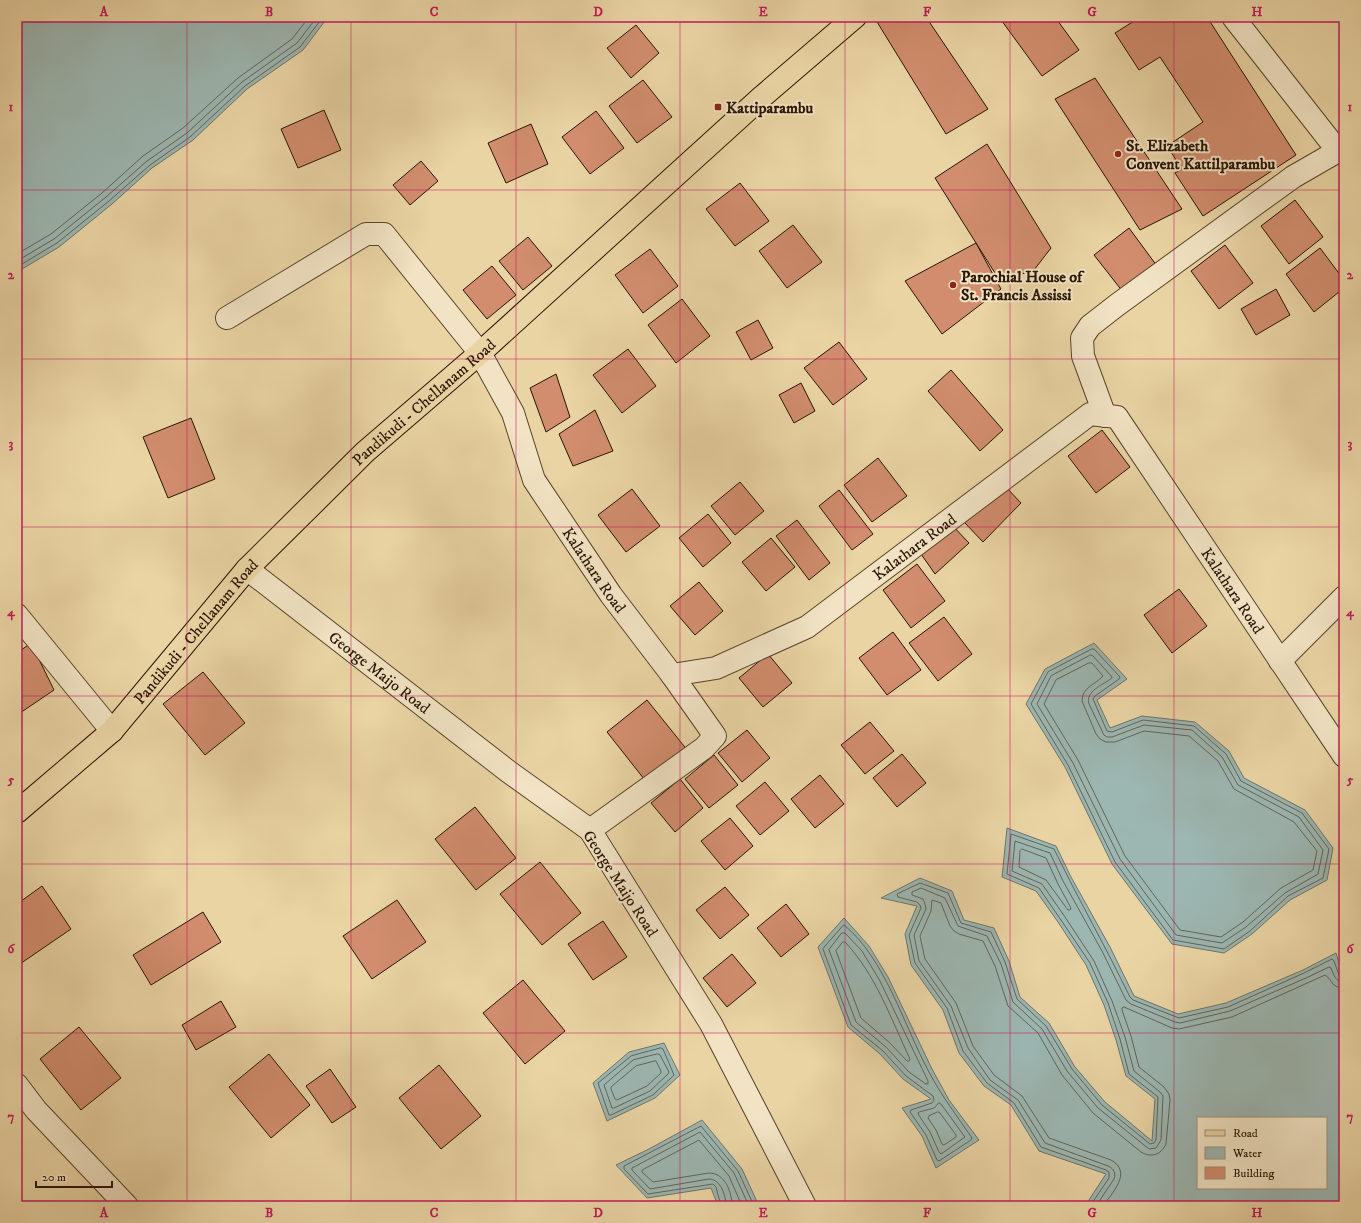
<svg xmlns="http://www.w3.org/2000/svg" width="1361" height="1223" font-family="'IM FELL DW Pica',serif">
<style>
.water{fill:#9cb6b1;stroke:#6e756a;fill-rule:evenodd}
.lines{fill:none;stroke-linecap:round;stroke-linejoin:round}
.shore{stroke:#626558;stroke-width:1}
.building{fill:#d18d6e;stroke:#281400}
.minor-casing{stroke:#584429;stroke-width:24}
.tertiary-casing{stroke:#584429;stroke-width:24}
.primary-casing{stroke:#281400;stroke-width:24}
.minor{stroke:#f1e3c4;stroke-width:22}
.tertiary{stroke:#f1e3c4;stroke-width:22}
.primary{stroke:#ead4a4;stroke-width:22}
.grid{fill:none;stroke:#c2185b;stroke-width:1;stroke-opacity:0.55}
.poi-dot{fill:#8f2418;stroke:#f1e3c4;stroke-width:1.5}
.labels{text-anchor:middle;stroke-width:4;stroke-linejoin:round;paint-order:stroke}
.poi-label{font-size:16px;font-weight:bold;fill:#281400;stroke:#f1e3c4;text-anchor:start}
.street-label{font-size:16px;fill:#281400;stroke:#f1e3c4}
.neatline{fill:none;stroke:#c2185b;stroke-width:1.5}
.grid-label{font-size:13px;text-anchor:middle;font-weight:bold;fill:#c2185b}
</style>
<rect width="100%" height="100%" fill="#ead4a4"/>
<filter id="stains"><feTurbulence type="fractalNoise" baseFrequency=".005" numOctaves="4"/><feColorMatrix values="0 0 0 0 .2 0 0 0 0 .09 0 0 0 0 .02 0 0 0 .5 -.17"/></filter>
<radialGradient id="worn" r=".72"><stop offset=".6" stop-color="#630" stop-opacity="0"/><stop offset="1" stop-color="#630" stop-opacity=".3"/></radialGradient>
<g class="water">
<polygon points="17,17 328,17 303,50 247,89 193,140 152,168 112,204 59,247 17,272"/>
<polygon points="1094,643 1127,679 1097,700 1110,728 1142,716 1195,722 1229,751 1244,778 1305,810 1333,848 1327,880 1290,900 1252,934 1224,953 1172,944 1112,864 1065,767 1026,704 1045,669"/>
<path d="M1007 828 1056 846 1071 877 1110 947 1134 996 1178 1014 1226 1003 1303 970 1336 953 1344 980V1206H1085L1106 1174 1039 1151 1011 1105 984 1086 959 1053 943 1010 911 965 905 934 917 906 881 898 920 878 952 891 964 920 994 928 1009 961 1020 997 1049 1023 1075 1067 1105 1102 1152 1141 1155 1099 1126 1076 1116 1040 1104 1005 1086 965 1058 922 1036 891 1002 877ZM1198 1118H1326V1188H1198Z"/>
<polygon points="844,918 869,946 888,977 932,1069 949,1100 979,1140 936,1168 922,1136 902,1108 931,1099 903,1079 880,1054 848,1027 818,947"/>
<polygon points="664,1043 680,1075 655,1098 607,1121 593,1083 629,1052"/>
<polygon points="702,1120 742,1169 759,1206 718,1206 711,1188 647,1198 616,1165 649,1149"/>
</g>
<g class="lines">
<g class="shore">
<polyline points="17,254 51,234 102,193 143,156 183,128 238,78 292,39 309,17"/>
<polyline points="17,261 54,239 106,197 147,161 187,133 242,82 297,43 317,17"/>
<polyline points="17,267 57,243 109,201 150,165 190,137 245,86 300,47 323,17"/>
<polygon points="1092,649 1094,649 1120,677 1119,679 1095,696 1093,699 1107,731 1112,732 1143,720 1194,726 1226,754 1241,781 1302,813 1329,849 1323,878 1288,896 1250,931 1224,949 1173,940 1115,862 1068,765 1031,704 1048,672"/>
<path d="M1091 655 1093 656 1112 677V678C1103 685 1085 691 1089 704L1104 735 1107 737H1112L1144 725 1192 730 1222 757 1238 785 1299 817 1323 850 1318 874 1285 893 1246 927 1222 943 1176 935 1120 859 1073 763 1037 704 1051 676Z"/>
<path d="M1089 663H1092L1103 676C1095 685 1082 687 1082 701L1096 734 1100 739 1106 742H1115L1144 731 1189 736 1218 761 1234 789 1294 822 1317 851 1313 870 1281 888 1243 922 1221 937 1180 930 1125 856 1078 760 1044 704 1056 680Z"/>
<polygon points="1022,849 1046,858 1058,884 1071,908 1070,910 1068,910 1046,880 1019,867 1020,851"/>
<path d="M844 925C885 958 904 1026 929 1072 941 1095 957 1116 972 1138L971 1140 939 1161 937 1160 926 1135 910 1112 911 1110 932 1103 934 1100 933 1096 906 1076 883 1051 851 1025 823 949Z"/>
<polygon points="842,933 845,933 862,951 880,981 928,1081 928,1084 926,1084 909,1072 886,1047 856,1022 829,950"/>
<path d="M843 942H845C876 975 891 1019 910 1059L909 1061H907L890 1043 861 1018 836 951Z"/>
<polygon points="661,1048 663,1049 674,1075 653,1095 611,1115 609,1115 598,1083 631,1056"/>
<polygon points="658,1054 660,1055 669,1072 668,1074 650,1091 614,1108 612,1108 604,1085 633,1060"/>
<polygon points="656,1061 661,1071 661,1073 647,1086 617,1100 615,1099 611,1089 611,1087 636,1066"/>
<polygon points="939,1103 941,1104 965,1137 941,1154 939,1152 930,1132 918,1114 919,1112 934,1108"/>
<polygon points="938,1112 940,1113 956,1135 956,1137 944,1145 942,1144 936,1130 928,1118 929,1116"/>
<polyline points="721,1206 716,1187 713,1184 648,1194 624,1169 624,1166 701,1126 738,1171 754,1206"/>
<path d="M726 1206C726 1196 721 1179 709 1179L650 1189 632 1170V1168L700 1132 734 1173 749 1206"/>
<path d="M732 1206C732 1192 725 1173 709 1173L653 1182 642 1172V1170L699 1140 729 1176 742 1206"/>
<path d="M1090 1206 1109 1178V1172L1106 1170 1041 1147 1014 1103 987 1083 963 1051 947 1008 915 963 909 935 921 908 920 905 917 902 898 897 897 894 920 883 948 893 961 923 991 932 1005 962 1017 999 1046 1026 1072 1069 1102 1105 1150 1144 1154 1143 1156 1140 1158 1097 1129 1074 1120 1039 1108 1003 1090 963 1061 920 1039 888 1007 874 1011 834 1054 849C1078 899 1106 947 1130 997L1133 1000 1179 1018 1228 1007 1304 973 1332 959 1334 961 1339 975 1344 977"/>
<path d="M1096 1206 1114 1179C1116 1173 1114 1169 1108 1166L1045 1143 1018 1100 990 1080 968 1048 951 1006 919 961 914 935 926 909 925 904 923 899 912 895V892L921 888 945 898 958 926 987 936 1001 964 1013 1002 1042 1029 1067 1071 1098 1108 1149 1149 1156 1148 1161 1140 1163 1096 1160 1092 1134 1071 1125 1037 1112 1001 1094 961 1065 917 1042 884 1012 871 1015 841 1050 853 1063 881 1102 951 1126 1000 1131 1004 1175 1022 1180 1023 1230 1011 1306 978 1329 967 1331 968C1334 975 1335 982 1344 982"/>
<path d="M1103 1206C1112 1193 1133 1172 1111 1160L1049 1138 1022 1096 994 1075 973 1046 956 1003 925 959 920 936 931 911 932 900 941 903 950 926 954 931 959 934 983 941 995 966 1008 1006 1038 1033 1062 1075 1093 1113 1141 1152C1151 1158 1161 1155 1166 1144L1170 1100 1169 1094 1164 1087 1139 1067 1131 1036 1122 1010V1008L1124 1007 1172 1028 1179 1029 1232 1017 1325 975C1333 980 1331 988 1344 988"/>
</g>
</g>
<g class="building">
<polygon points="874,17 926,17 988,109 946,134"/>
<polygon points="999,17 1055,17 1079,50 1042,76"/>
<polygon points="1131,17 1207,17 1296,155 1203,216 1175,173 1182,169 1167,146 1203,122 1160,57 1139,70 1115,33 1134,21"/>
<polygon points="636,25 659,53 631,78 607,48"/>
<polygon points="1095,78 1182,209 1140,230 1055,99"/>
<polygon points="643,80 672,117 637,143 609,106"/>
<polygon points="324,110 341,150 298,168 281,129"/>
<polygon points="596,111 624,148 590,174 562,137"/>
<polygon points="531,124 548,164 506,183 488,143"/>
<polygon points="987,144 1051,248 1034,270 1000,281 935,178"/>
<polygon points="421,161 438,181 410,205 393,185"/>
<polygon points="740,183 769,221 735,246 706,209"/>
<polygon points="1295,200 1323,237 1289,264 1261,226"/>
<polygon points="793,225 822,262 787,288 759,251"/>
<polygon points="1129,228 1157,266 1123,292 1094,255"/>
<polygon points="528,237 552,266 523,290 499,261"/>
<polygon points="976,243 1001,289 942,334 905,281"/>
<polygon points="1225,245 1253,283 1219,309 1191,271"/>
<polygon points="1320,248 1344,280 1344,288 1314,312 1286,274"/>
<polygon points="650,249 678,286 643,313 615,275"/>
<polygon points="492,266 516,295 487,319 463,290"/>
<polygon points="1276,289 1290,315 1256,335 1241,309"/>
<polygon points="682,299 710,336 676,363 648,325"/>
<polygon points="758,320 773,348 751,360 736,332"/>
<polygon points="839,342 867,379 833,405 804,368"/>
<polygon points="628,349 656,386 622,413 593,375"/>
<polygon points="951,370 1003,430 980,451 928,391"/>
<polygon points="556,374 570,417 546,432 530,388"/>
<polygon points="801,383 815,411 794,423 779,395"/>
<polygon points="595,410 613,451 573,466 559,434"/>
<polygon points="191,418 215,479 168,498 143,437"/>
<polygon points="1102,430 1130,467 1096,493 1068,456"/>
<polygon points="878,458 907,496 872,522 844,485"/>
<polygon points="740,482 764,511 735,535 711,506"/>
<polygon points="1003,484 1021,503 983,542 964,522"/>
<polygon points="632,489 660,526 626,552 598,515"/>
<polygon points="839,490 873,534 852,550 819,506"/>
<polygon points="708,514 731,543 703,567 679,538"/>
<polygon points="797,520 830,563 809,580 776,536"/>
<polygon points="951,524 969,543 935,574 921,554"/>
<polygon points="771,538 795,567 766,591 742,562"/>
<polygon points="917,564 945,601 911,628 883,590"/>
<polygon points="699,582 723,611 695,635 670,606"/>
<polygon points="1179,589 1207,626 1172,653 1144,615"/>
<polygon points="944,617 972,654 938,681 909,643"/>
<polygon points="893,632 921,670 887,695 859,658"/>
<polygon points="31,643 54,690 17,715 17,653"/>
<polygon points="768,654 792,683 763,707 739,678"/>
<polygon points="203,672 245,723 205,755 163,704"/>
<polygon points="647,700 688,751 648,784 607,732"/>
<polygon points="870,722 894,751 865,774 841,745"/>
<polygon points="747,730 770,758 742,782 718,753"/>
<polygon points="902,754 926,783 897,807 873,778"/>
<polygon points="714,755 738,785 709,808 685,779"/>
<polygon points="820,775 844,804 815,828 791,799"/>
<polygon points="680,779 703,808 675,832 651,803"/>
<polygon points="765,782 789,811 760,835 736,806"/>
<polygon points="475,807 516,858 476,890 435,839"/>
<polygon points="730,818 753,846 725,870 701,841"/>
<polygon points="540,862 581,913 542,945 500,894"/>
<polygon points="42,886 71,929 17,966 17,904"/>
<polygon points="725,887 749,915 720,939 696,910"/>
<polygon points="397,900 426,942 372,979 343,936"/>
<polygon points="786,904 809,934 781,957 757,928"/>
<polygon points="203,912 221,942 151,985 133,955"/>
<polygon points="603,921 627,957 593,980 568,944"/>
<polygon points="732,954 756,983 727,1007 703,978"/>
<polygon points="523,980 565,1031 525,1064 483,1013"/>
<polygon points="221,1001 236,1027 196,1050 182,1025"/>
<polygon points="79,1027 121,1078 81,1110 40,1059"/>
<polygon points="269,1054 310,1105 271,1138 229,1087"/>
<polygon points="439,1065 481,1116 441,1149 399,1098"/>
<polygon points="330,1069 356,1107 332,1123 306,1086"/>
</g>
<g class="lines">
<g class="minor-casing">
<g id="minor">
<polyline points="227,318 366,234 384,234 480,353"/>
<polyline points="1105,416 1083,356 1082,338 1090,326 1117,305 1293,177 1338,151 1233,17"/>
<path id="s1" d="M247 569 509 772 590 830 711 1024 805 1206"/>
<polyline points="17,615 112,731"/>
<polyline points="1280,661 1344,597"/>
<polyline points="590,830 704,748 715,736 672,675"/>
<polyline points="17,1085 36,1110 127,1206"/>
</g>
</g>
<g class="tertiary-casing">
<g id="tertiary">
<path id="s2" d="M480 353 513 413 534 480 611 595 672 675 716 668 807 627 1090 414 1117 417 1344 756"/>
</g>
</g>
<g class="primary-casing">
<g id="primary">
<path id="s3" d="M17 812 112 731 247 569 365 452 480 353 763 96 855 17"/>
</g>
</g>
<use href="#minor" class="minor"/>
<use href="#tertiary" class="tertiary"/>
<use href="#primary" class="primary"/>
</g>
<path class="grid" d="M187 17V1206M351 17V1206M516 17V1206M680 17V1206M845 17V1206M1010 17V1206M1174 17V1206M17 190H1344M17 359H1344M17 527H1344M17 696H1344M17 864H1344M17 1033H1344"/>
<g class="poi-dot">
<rect x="714" y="103" width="8" height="8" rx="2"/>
<circle cx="1118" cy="154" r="4"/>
<circle cx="953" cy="285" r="4"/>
</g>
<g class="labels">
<g class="poi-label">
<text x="726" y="113">Kattiparambu</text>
<text x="1126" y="151">St. Elizabeth<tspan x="1126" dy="18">Convent Kattilparambu</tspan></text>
<text x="961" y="282">Parochial House of<tspan x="961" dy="18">St. Francis Assissi</tspan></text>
</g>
<g class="street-label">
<text dy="6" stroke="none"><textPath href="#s3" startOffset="579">Pandikudi - Chellanam Road</textPath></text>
<text dy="6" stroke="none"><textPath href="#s2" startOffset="656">Kalathara Road</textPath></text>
<text dy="6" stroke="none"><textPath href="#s2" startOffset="247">Kalathara Road</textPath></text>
<text dy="6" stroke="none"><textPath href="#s2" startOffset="1112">Kalathara Road</textPath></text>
<text dy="6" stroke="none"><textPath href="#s3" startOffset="255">Pandikudi - Chellanam Road</textPath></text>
<text dy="6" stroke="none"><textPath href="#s1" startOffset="168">George Maijo Road</textPath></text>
<text transform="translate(621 883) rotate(57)" y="6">George Maijo Road</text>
</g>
</g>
<rect width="1361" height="1223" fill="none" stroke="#ead4a4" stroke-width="44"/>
<rect x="1197" y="1117" width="130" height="72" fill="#f1e3c4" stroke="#a19076"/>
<rect x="1205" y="1130" width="20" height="6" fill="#ead4a4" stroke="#a19076"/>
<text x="1233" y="1137" font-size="12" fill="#281400">Road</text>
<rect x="1205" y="1147" width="20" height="12" fill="#9cb6b1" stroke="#a19076"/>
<text x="1233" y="1157" font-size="12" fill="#281400">Water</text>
<rect x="1205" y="1167" width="20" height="12" fill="#d18d6e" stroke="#a19076"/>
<text x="1233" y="1177" font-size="12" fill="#281400">Building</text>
<path d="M36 1181v6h76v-6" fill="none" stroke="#281400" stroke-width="2"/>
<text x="42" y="1181" font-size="12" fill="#281400" stroke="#f1e3c4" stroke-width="3" paint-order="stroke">20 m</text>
<rect x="22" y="22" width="1317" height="1179" class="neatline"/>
<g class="grid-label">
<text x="104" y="16">A</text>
<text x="269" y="16">B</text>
<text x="434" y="16">C</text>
<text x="598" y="16">D</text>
<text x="763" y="16">E</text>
<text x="927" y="16">F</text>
<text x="1092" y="16">G</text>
<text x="1257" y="16">H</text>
<text x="11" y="111">1</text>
<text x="1350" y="111">1</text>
<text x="11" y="279">2</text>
<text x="1350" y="279">2</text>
<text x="11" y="448">3</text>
<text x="1350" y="448">3</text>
<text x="11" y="616">4</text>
<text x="1350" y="616">4</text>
<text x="11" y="784">5</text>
<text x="1350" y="784">5</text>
<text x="11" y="953">6</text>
<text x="1350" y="953">6</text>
<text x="11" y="1121">7</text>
<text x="1350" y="1121">7</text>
<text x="104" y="1217">A</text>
<text x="269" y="1217">B</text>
<text x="434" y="1217">C</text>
<text x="598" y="1217">D</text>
<text x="763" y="1217">E</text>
<text x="927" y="1217">F</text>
<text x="1092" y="1217">G</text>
<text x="1257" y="1217">H</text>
</g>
<rect width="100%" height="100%" filter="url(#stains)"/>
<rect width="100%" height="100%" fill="url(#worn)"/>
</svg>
